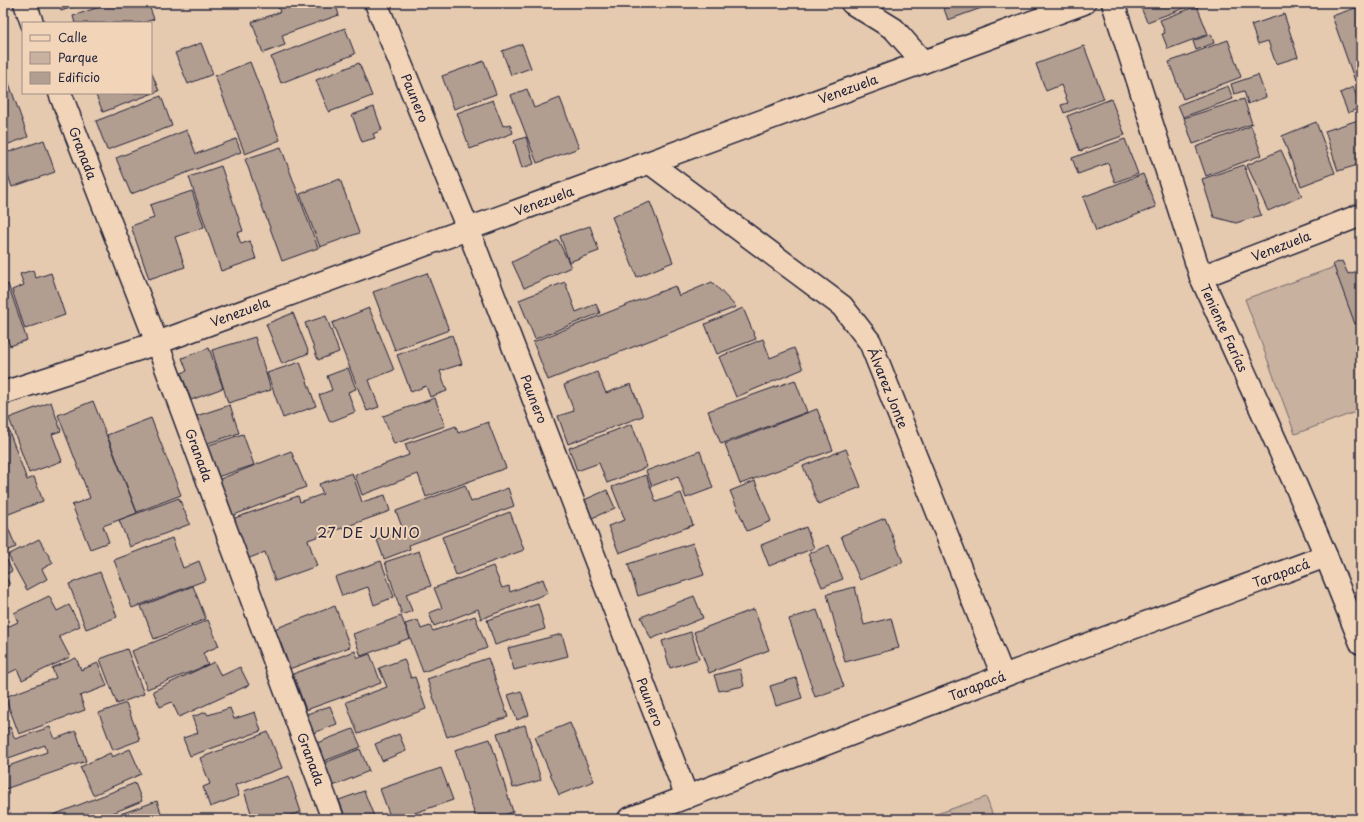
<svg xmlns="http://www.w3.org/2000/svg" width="1364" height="822" font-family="'Playpen Sans',sans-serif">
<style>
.green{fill:#c8b19f;stroke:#756a6d}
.building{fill:#b29e91;stroke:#22223b}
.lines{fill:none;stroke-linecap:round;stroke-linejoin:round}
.minor-casing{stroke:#22223b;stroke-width:25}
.minor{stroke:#f2d5b8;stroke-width:22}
.labels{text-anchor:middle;stroke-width:4;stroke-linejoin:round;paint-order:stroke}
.street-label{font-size:13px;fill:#22223b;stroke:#f2d5b8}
.neighbourhood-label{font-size:14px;letter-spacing:1px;fill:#22223b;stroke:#f2d5b8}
</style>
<rect width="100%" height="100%" fill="#e5cab0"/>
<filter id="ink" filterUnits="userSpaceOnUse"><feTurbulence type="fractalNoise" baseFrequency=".025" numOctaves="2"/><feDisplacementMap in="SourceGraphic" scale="8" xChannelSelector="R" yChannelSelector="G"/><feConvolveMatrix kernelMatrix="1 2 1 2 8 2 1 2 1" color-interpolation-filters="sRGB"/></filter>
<g filter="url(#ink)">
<g class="green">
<polygon points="1343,264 1361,312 1361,410 1295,434 1245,299"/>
<polygon points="986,797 994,819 922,819"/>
</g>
<g class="building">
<polygon points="59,3 85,3 61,11"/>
<polygon points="110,3 148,3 154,19 143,23 75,23 73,16"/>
<polygon points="291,3 335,3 339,15 282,35 285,45 263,53 252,22 280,12 278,7"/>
<polygon points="942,3 983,3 984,7 948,20"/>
<polygon points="1139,3 1198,3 1147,22"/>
<polygon points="1197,6 1208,34 1168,49 1162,34 1165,33 1160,20"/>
<polygon points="1361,6 1361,79 1355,81 1332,16"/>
<polygon points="1284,14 1298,57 1276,64 1268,41 1258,44 1251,25"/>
<polygon points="345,28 355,54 281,83 271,57"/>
<polygon points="1211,34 1214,43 1196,50 1193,41"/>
<polygon points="1228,40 1241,77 1183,99 1169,62"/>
<polygon points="201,43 213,74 188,84 175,53"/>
<polygon points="522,44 531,68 511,75 502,51"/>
<polygon points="1084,46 1104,99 1064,113 1061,105 1068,103 1061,85 1046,91 1036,64"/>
<polygon points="484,61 496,94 454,109 442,76"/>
<polygon points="250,62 280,140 245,154 215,76"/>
<polygon points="359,63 372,96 329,112 316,80"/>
<polygon points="151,71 159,91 103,112 95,93 151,93"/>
<polygon points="6,75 28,137 3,146 3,76"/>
<polygon points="1258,75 1266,97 1248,104 1244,91 1234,94 1231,84"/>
<polygon points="1228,86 1233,99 1183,117 1178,105"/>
<polygon points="1353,87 1361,107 1348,113 1340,93"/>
<polygon points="527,89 534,108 560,98 579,148 537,163 511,95"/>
<polygon points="161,96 172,126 107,150 96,121"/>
<polygon points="1111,99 1125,135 1080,151 1067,116"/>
<polygon points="1244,99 1252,124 1193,144 1184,118"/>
<polygon points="493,100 503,126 510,124 513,133 470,149 457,113"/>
<polygon points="374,107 382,130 373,134 375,138 362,142 352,115"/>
<polygon points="1361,119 1361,164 1338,171 1325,131"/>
<polygon points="1316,122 1335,173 1301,186 1282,136"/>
<polygon points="1251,126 1262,155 1206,176 1196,147"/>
<polygon points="187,130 196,154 236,139 241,152 131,194 116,158"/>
<polygon points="526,137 534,164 522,168 514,141"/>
<polygon points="1125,139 1138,174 1115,182 1108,163 1078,174 1072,158"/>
<polygon points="44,140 55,172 12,187 3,161 3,154"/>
<polygon points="281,147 318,248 282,261 245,159"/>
<polygon points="1281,150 1302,196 1268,211 1247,165"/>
<polygon points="1244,165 1261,215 1236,223 1214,217 1202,179"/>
<polygon points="221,166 243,231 237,233 241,244 250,241 256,259 221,271 189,177"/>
<polygon points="1143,174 1156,207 1096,231 1083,197"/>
<polygon points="340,179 359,233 320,247 300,194"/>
<polygon points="192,191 204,227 175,237 185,267 149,279 131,226 154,218 150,205"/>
<polygon points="650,202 673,262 637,277 612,217"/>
<polygon points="590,226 599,251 569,262 560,236"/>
<polygon points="558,240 571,267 524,288 512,262"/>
<polygon points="1342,261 1348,274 1361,270 1361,322 1355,324 1333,264"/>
<polygon points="33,270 36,278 51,273 65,315 25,329 12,290 24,285 20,274"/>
<polygon points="427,273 449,330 395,350 373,292"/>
<polygon points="565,282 576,312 596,304 600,313 535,339 519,300"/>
<polygon points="712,282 736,307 548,380 533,342 675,286 679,296"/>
<polygon points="8,284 27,340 10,346 3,327 3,286"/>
<polygon points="369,308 394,370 369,380 379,407 367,411 332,323"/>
<polygon points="743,308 756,339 717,354 705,324"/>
<polygon points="293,313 309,353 282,364 266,324"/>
<polygon points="326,316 339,352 318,360 305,323"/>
<polygon points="452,335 462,364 440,371 447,391 430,397 426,386 411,392 397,355"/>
<polygon points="255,337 271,390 228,403 212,350"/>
<polygon points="763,339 770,358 794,348 803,369 736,397 719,357"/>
<polygon points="209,348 223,388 191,400 181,373 187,371 182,358"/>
<polygon points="300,362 316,406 283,418 267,373"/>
<polygon points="348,368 356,389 348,392 355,412 330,422 319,395 332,390 327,376"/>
<polygon points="597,372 606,393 631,384 643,416 568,444 558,416 574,411 564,385"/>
<polygon points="795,380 807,412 721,444 708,411"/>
<polygon points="435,398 445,426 394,444 383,416"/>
<polygon points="93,401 137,513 103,526 109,542 90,549 72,505 90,498 58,415"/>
<polygon points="51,402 61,431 52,434 62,461 29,473 9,418"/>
<polygon points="230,405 239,433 202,445 193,417"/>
<polygon points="817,409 833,450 740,484 725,444"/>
<polygon points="151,418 181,495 137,512 107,435"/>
<polygon points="5,420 27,480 34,477 43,501 6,515 3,509 3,421"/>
<polygon points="488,422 506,468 426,497 418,474 362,495 355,475 409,455 405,444 456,426 458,433"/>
<polygon points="632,424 647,467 607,483 599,463 577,471 569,448"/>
<polygon points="243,434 254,465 214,478 203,447"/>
<polygon points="846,449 861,487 818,504 803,466"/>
<polygon points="291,451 306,487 229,517 215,481"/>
<polygon points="700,451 713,488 686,498 678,476 652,486 646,471"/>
<polygon points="352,473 362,502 385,495 390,511 308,540 317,566 275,581 265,552 247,559 232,519 298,496 300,502 323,494 319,484"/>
<polygon points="646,475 656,502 681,493 693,525 619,553 608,526 625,520 612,487"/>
<polygon points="755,481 771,521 747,531 730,491"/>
<polygon points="465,485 471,502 508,488 514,506 409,545 410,549 384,559 377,540 403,530 396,511"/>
<polygon points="607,490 615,508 592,518 584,500"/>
<polygon points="179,498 190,524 130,547 119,520"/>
<polygon points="510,512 524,550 456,575 442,537"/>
<polygon points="3,518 4,518 16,547 3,552"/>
<polygon points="885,518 903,562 860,580 841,536"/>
<polygon points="806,527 814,548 769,566 761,545"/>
<polygon points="172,538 183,568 199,561 206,580 132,608 114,560"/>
<polygon points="39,539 53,563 42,569 47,579 27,590 8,555"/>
<polygon points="693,543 704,575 638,596 628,564"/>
<polygon points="829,545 843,579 822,587 808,554"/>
<polygon points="419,551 431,586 406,594 412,611 402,615 385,562"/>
<polygon points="7,560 12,571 5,575 10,585 3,588 3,561"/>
<polygon points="381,561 394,597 374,605 368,587 342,596 335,577"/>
<polygon points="493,566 502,588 509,586 510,592 543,579 548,593 481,619 478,609 434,626 429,613 442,608 434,588"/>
<polygon points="100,572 117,617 86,629 69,584"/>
<polygon points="193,586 206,619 154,639 141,606"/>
<polygon points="855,587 864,625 891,618 899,648 845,662 827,594"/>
<polygon points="49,596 57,611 69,605 80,626 59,636 70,657 22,680 17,669 3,676 3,629 18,622 14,613"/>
<polygon points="694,596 703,618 651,639 641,617"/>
<polygon points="538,604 545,629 495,645 487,620"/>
<polygon points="335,606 350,647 289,669 274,629"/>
<polygon points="754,609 769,650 709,673 694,632"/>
<polygon points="817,610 844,687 815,697 789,619"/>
<polygon points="401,616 410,638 361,656 353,634"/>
<polygon points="475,616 487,648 423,672 405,624 418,620 421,629 430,626 433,631"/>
<polygon points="208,620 219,646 203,653 208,665 147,689 132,651"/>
<polygon points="691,632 699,659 670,668 662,641"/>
<polygon points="562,634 568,656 514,670 508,648"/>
<polygon points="127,649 144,694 117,704 100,659"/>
<polygon points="355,651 358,658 370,654 381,683 306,710 293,674"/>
<polygon points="76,658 81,670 98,663 107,686 80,696 85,710 19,734 5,697 56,678 52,668"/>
<polygon points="488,658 508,717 447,737 427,679"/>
<polygon points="404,659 411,678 415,677 426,709 358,734 346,702 387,687 379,668"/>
<polygon points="214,662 221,676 240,667 249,685 179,717 172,702 160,707 153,691"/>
<polygon points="740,669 744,686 719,691 714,675"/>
<polygon points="796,678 802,698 776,706 770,686"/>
<polygon points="521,691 529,715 517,720 508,695"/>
<polygon points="126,703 140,740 113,750 99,713"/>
<polygon points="330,706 337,724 311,734 304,715"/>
<polygon points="230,708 234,719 255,712 261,731 190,756 183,738 198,733 192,717 206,712 208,715"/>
<polygon points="570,723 594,781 559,795 535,737"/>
<polygon points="525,725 541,780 513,788 497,733"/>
<polygon points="10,727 15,739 50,727 55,739 76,731 86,761 5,789 3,784 3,768 47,752 45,745 3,760 3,730"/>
<polygon points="353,729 361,747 324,761 317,743"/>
<polygon points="268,732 282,768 235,785 239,796 210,807 203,787 210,784 200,758"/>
<polygon points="399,734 406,751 382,761 375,744"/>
<polygon points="490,739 513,812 490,819 476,819 455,750"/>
<polygon points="130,749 141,774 93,795 80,767 110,753 112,757"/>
<polygon points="360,749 369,771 333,786 324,763"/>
<polygon points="441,768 453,800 397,819 391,819 380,789"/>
<polygon points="289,776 301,812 278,819 253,819 244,791"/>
<polygon points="135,783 142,801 98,819 43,819"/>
<polygon points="364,791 375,819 346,819 339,800"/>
<polygon points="157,801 163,819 109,819 109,818"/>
</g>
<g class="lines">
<g class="minor-casing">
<g id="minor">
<polyline points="25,3 32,23"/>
<polyline points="376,3 468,229 687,797"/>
<polyline points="852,3 894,29 923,62"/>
<polyline points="1113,3 1201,277 1296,486 1326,556 1361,643"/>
<polyline points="60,93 157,343 333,819"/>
<polyline points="650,163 842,306 870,342 1003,676"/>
<polyline points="1201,277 1361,215"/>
<polyline points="3,393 157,343 1084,3"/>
<polyline points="629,819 1003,676 1326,556"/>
</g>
</g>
<use href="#minor" class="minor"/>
</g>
</g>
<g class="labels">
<g class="street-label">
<text transform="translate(848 89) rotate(-20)" y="5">Venezuela</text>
<text transform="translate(415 98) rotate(68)" y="5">Paunero</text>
<text transform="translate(83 153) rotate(69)" y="5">Granada</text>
<text transform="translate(544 201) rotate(-20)" y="5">Venezuela</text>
<text transform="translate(1281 246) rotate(-21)" y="5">Venezuela</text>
<text transform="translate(240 312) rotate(-20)" y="5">Venezuela</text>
<text transform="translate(1224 328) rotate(65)" y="5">Teniente Farías</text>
<text transform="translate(888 388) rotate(68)" y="5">Álvarez Jonte</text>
<text transform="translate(534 399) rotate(69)" y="5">Paunero</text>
<text transform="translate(199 455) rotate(70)" y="5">Granada</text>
<text transform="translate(1281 573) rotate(-20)" y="5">Tarapacá</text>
<text transform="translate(977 686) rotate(-21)" y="5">Tarapacá</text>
<text transform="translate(650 702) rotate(69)" y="5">Paunero</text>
<text transform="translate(311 759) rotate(70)" y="5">Granada</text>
</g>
<g class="neighbourhood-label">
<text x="369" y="538">27 DE JUNIO</text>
</g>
</g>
<rect width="1364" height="822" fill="none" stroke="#f2d5b8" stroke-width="16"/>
<rect x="8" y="8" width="1348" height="806" fill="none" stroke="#22223b" stroke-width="1.5" filter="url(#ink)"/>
<rect x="22" y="22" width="130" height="72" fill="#f2d5b8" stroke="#9f8d86"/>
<rect x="30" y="35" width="20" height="6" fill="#f2d5b8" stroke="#9f8d86"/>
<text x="58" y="42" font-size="12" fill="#22223b">Calle</text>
<rect x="30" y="52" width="20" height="12" fill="#c8b19f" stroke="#9f8d86"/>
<text x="58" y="62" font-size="12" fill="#22223b">Parque</text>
<rect x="30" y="72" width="20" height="12" fill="#b29e91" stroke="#9f8d86"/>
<text x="58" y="82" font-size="12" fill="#22223b">Edificio</text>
</svg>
